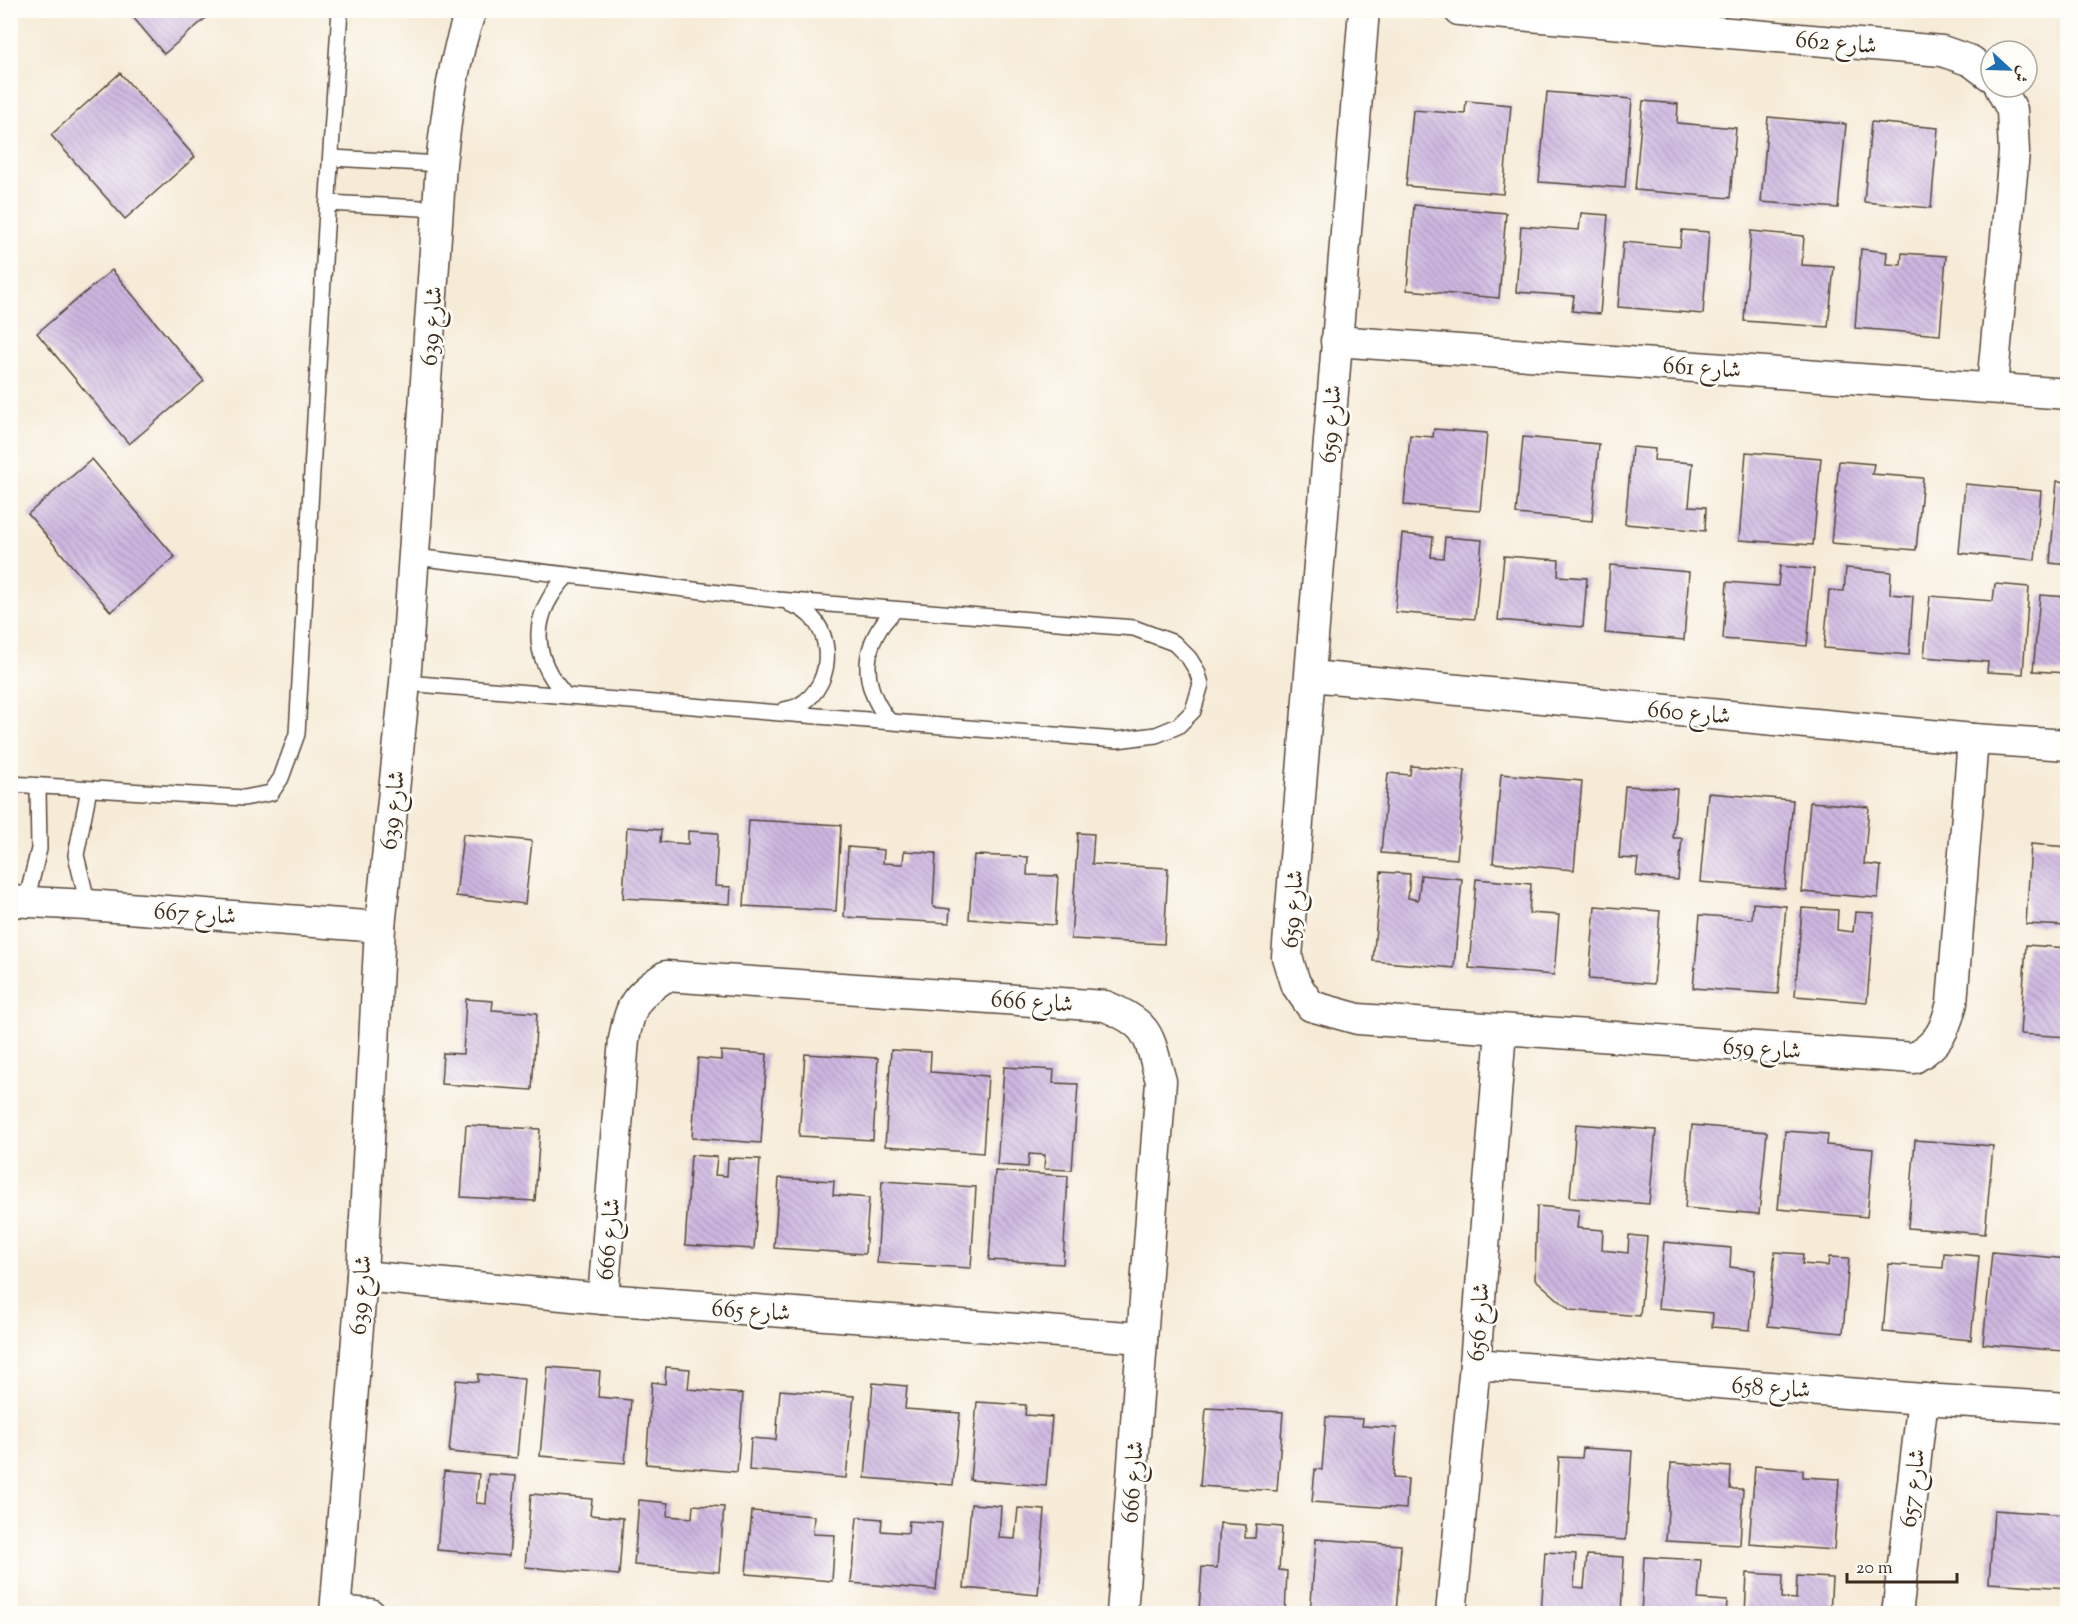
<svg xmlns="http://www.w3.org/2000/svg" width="2078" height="1624" font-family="'Sorts Mill Goudy',Amiri,serif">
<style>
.building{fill:url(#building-back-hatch)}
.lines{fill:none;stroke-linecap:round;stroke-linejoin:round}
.lane-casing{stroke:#57473a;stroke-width:18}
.street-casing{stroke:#57473a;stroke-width:33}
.lane{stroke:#fff;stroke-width:15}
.street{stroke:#fff;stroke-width:30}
.labels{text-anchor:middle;stroke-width:5;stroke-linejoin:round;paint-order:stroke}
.street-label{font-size:24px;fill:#3b2a1e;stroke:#fdfcf7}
</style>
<defs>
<pattern id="building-back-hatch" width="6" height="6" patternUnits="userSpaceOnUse" patternTransform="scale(1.5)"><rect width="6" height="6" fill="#ceb7e1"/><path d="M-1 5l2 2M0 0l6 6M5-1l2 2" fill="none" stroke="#a895b6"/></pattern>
</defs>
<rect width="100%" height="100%" fill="#fdfcf7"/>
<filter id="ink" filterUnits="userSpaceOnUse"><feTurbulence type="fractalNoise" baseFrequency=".0167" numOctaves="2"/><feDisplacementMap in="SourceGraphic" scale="12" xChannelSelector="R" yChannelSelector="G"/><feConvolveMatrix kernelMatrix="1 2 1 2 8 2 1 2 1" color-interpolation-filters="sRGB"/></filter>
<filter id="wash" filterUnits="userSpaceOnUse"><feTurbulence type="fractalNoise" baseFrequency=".008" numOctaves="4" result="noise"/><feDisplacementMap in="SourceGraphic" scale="24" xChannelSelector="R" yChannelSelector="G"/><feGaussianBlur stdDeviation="1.35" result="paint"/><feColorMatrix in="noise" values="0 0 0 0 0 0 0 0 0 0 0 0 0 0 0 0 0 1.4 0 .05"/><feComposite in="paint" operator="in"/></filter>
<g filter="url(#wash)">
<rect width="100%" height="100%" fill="#f6ebd7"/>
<g id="blocks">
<g class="building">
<polygon points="127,10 215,10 164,54"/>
<polygon points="120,73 195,157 125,219 51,135"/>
<polygon points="1547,92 1632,99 1625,188 1539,182"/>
<polygon points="1466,101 1511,105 1503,194 1406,186 1413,110 1465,114"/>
<polygon points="1643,101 1678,104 1677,123 1736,128 1730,198 1635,190"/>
<polygon points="1768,117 1846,124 1838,208 1761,202"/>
<polygon points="1871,122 1938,128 1931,208 1864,202"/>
<polygon points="1414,205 1506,213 1499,298 1407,290"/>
<polygon points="1581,213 1608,215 1600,314 1572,311 1574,296 1516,292 1521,226 1579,230"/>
<polygon points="1682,230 1709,232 1703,314 1618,307 1623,242 1680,247"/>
<polygon points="1751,231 1804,236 1802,265 1834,267 1828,327 1744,321"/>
<polygon points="1861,249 1887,252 1886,264 1901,265 1902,253 1946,256 1940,335 1855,328"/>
<polygon points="112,270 204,381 129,444 37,333"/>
<polygon points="1434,429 1487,433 1480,511 1404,505 1410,435 1433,437"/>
<polygon points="1523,437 1599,444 1592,521 1516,514"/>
<polygon points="1632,447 1655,449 1654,460 1693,463 1689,506 1706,507 1705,531 1625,524"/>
<polygon points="1746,452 1821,458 1813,545 1739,540"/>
<polygon points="92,459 175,557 111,612 28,514"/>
<polygon points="1839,461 1874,464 1872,474 1923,478 1916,550 1831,543"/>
<polygon points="2057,481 2068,482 2068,565 2050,563"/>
<polygon points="1965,484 2041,491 2035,560 1959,553"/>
<polygon points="1402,534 1433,537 1431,557 1443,558 1445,537 1482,540 1475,619 1395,612"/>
<polygon points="1504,556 1559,560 1558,576 1587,578 1583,627 1498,620"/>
<polygon points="1610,565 1689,572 1684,640 1605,633"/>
<polygon points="1780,566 1814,569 1807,646 1723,639 1727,582 1778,586"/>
<polygon points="1846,568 1891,572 1890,594 1913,596 1909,655 1824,648 1829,590 1844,591"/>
<polygon points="1995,584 2029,587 2023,674 1987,672 1988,662 1924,657 1930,596 1993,601"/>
<polygon points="2040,595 2068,597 2068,673 2033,671"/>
<polygon points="1411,766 1465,770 1457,859 1381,853 1388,773 1410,775"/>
<polygon points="1501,774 1582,781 1574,870 1493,863"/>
<polygon points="1625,786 1677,789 1673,838 1682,838 1678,880 1636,876 1638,859 1619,858"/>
<polygon points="1708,793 1793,800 1785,889 1700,882"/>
<polygon points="1810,802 1869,807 1864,864 1881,866 1878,898 1802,892"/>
<polygon points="749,820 841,825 836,911 744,906"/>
<polygon points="627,827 661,830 660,842 688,844 688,831 718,833 715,886 731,887 730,904 623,898"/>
<polygon points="1078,833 1094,834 1092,864 1168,868 1164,944 1071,939"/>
<polygon points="463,834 532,841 525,904 456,896"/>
<polygon points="2031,844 2068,847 2068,926 2026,924"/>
<polygon points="848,847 884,850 883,863 903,864 904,851 936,853 933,907 950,909 949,923 844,917"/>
<polygon points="974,855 1028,857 1027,875 1058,876 1055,925 969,919"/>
<polygon points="1381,872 1410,874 1408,898 1418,900 1421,875 1462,879 1454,968 1373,961"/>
<polygon points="1476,879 1531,884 1529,913 1559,915 1554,975 1469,968"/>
<polygon points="1753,903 1786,906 1778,994 1693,988 1700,915 1752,919"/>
<polygon points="1595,906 1660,911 1654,984 1589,979"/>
<polygon points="1802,908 1838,910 1837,930 1853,932 1855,912 1874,913 1867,1002 1795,996"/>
<polygon points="2026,945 2068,948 2068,1037 2020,1034"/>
<polygon points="466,999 493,1001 492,1010 537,1013 532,1090 441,1084 443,1053 463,1054"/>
<polygon points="891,1050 931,1052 930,1072 988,1076 983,1153 885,1146"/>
<polygon points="721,1051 767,1054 761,1143 692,1138 698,1058 721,1060"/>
<polygon points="805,1054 878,1058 873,1140 799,1136"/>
<polygon points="1004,1067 1054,1070 1053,1083 1078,1084 1072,1170 1044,1169 1045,1155 1029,1154 1028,1167 997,1165"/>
<polygon points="1576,1124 1656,1130 1649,1204 1570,1197"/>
<polygon points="466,1125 540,1129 535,1201 461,1197"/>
<polygon points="1692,1125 1767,1132 1759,1214 1685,1208"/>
<polygon points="1785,1131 1828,1134 1827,1145 1873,1149 1867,1217 1778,1209"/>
<polygon points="1915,1140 1993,1146 1985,1234 1908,1228"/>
<polygon points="691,1155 717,1157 715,1175 727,1176 728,1158 760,1159 754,1249 685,1245"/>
<polygon points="995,1171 1068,1176 1063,1264 989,1260"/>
<polygon points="779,1178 834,1181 833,1195 869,1198 865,1254 774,1248"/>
<polygon points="882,1181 976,1187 971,1268 877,1263"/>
<polygon points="1537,1206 1579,1210 1577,1228 1603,1230 1602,1250 1628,1253 1629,1235 1647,1237 1640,1316 1570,1310 1535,1279"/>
<polygon points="1664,1242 1731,1248 1730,1267 1755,1270 1750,1330 1712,1327 1713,1313 1658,1308"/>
<polygon points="1775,1252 1803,1254 1802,1264 1828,1266 1829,1257 1849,1258 1843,1333 1768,1326"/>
<polygon points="1992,1252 2068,1259 2068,1301 2063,1351 1983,1344"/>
<polygon points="1944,1253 1979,1256 1971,1340 1883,1332 1889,1264 1943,1268"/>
<polygon points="548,1367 600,1371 598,1397 631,1400 625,1463 540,1456"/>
<polygon points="666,1367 690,1369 688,1389 743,1394 737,1472 646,1464 652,1382 665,1384"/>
<polygon points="478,1374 524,1379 517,1458 449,1452 456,1380 478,1382"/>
<polygon points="873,1383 907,1386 905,1409 960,1413 953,1485 865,1478"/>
<polygon points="780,1390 854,1396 846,1478 749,1470 751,1438 776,1440"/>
<polygon points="977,1402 1026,1405 1025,1415 1052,1417 1046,1486 970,1480"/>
<polygon points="1206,1408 1283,1412 1277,1491 1200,1486"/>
<polygon points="1326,1417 1363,1419 1362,1426 1397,1428 1393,1478 1408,1479 1406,1509 1312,1502 1315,1469 1322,1470"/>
<polygon points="1583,1448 1632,1451 1626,1540 1555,1536 1559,1457 1582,1458"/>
<polygon points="1671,1463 1731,1467 1730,1489 1743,1489 1740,1545 1666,1541"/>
<polygon points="1755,1466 1803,1470 1803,1477 1839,1479 1834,1550 1749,1544"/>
<polygon points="444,1471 479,1474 476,1503 486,1504 488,1474 516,1476 509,1556 437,1550"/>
<polygon points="531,1494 592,1499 590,1515 623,1518 619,1575 525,1567"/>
<polygon points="639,1500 668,1503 667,1516 692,1518 693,1505 724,1507 719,1572 634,1565"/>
<polygon points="971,1504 1001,1506 999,1538 1015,1539 1018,1508 1045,1510 1038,1595 964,1588"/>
<polygon points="1994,1510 2068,1515 2068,1588 1989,1583"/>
<polygon points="752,1511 814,1516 813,1534 835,1535 832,1581 746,1574"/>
<polygon points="857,1517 882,1519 881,1531 908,1533 909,1521 942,1523 936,1590 851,1583"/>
<polygon points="1220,1523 1246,1525 1245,1538 1255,1538 1256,1525 1282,1527 1279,1570 1287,1571 1285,1614 1237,1614 1199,1611 1202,1567 1217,1568"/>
<polygon points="1316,1539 1401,1545 1396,1614 1310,1614"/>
<polygon points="1545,1552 1576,1554 1574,1587 1584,1588 1587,1555 1624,1557 1621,1614 1541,1614"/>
<polygon points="1644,1557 1701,1560 1698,1599 1727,1601 1726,1614 1641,1614"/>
<polygon points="1747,1573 1783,1575 1782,1598 1796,1599 1797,1576 1832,1578 1830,1614 1745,1614"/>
</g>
</g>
</g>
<g filter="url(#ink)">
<use href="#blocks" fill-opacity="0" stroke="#57473a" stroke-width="1.5"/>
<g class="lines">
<g class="lane-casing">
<g id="lane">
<polyline points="332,158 441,164"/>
<polyline points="328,203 439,209"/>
<polyline points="405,683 1117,740 1156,735 1178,726 1193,711 1201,684 1197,671 1189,658 1174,643 1134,628 778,600 415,557"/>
<path d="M566 696C529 655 530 614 568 575"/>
<path d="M784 710C788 709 794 708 798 706 839 684 835 617 790 604"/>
<path d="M889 721C860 684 860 644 895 610"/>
<polyline points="10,784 244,798 271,793 281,778 297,734 326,227 340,10"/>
<polyline points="26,902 39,849 38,787"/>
<polyline points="88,905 76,855 89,789"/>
</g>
</g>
<g class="street-casing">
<g id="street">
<path d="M1364 10 1287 957 1295 983 1311 1006 1358 1019 1914 1058C1939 1044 1945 1030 1952 1003L1973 739"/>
<polyline points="1459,10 1942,51 1971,61 1991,76"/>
<polyline points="1336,341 2068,394"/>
<polyline points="1992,387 2014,152 2012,110 2000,87"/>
<polyline points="1311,676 1973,739 2068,745"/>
<polyline points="10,901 88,905 380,927"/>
<polyline points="362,1276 603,1299 1142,1338"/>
<path d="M603 1299 624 1039C631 1003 635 997 666 976L1105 1006C1152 1025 1148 1036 1161 1081L1122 1614"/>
<polyline points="1475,1364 1923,1399 2068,1408"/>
<polyline points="335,1611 370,1614"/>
<path d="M335 1614 362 1276 380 927 405 683 441 164C447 111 453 60 471 10"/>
<polyline points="1451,1614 1475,1364 1501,1030"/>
<polyline points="1897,1614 1923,1399"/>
</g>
</g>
<use href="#lane" class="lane"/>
<use href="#street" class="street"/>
</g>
</g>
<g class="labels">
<g class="street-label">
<text transform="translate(1836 42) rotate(5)" y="8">شارع 662</text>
<text transform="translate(431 326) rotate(-86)" y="8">شارع 639</text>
<text transform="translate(1702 367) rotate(4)" y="8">شارع 661</text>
<text transform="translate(1330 424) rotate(-86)" y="8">شارع 659</text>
<text transform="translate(1689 712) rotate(5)" y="8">شارع 660</text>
<text transform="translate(392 810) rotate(-84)" y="8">شارع 639</text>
<text transform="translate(1292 909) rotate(-86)" y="8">شارع 659</text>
<text transform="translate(195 913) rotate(4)" y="8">شارع 667</text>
<text transform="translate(1032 1001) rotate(4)" y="8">شارع 666</text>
<text transform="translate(1762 1048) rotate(4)" y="8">شارع 659</text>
<text transform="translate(608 1239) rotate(-85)" y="8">شارع 666</text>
<text transform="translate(360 1295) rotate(-86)" y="8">شارع 639</text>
<text transform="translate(751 1310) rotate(4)" y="8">شارع 665</text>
<text transform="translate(1478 1322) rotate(-86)" y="8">شارع 656</text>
<text transform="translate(1771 1387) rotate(4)" y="8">شارع 658</text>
<text transform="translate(1132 1482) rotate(-86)" y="8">شارع 666</text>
<text transform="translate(1912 1488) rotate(-83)" y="8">شارع 657</text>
</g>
</g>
<rect width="2078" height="1624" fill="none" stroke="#fdfcf7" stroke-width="36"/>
<g transform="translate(2009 69) rotate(112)"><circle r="28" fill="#fdfcf7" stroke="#afa8a0" stroke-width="1.5"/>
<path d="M0-4.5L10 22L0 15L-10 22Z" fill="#1f6fb2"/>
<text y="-9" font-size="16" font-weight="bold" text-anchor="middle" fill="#3b2a1e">ش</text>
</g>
<path d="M1847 1573v9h110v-9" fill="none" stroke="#3b2a1e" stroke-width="3"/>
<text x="1856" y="1573" font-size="18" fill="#3b2a1e" stroke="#fdfcf7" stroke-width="4.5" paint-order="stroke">20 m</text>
</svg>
